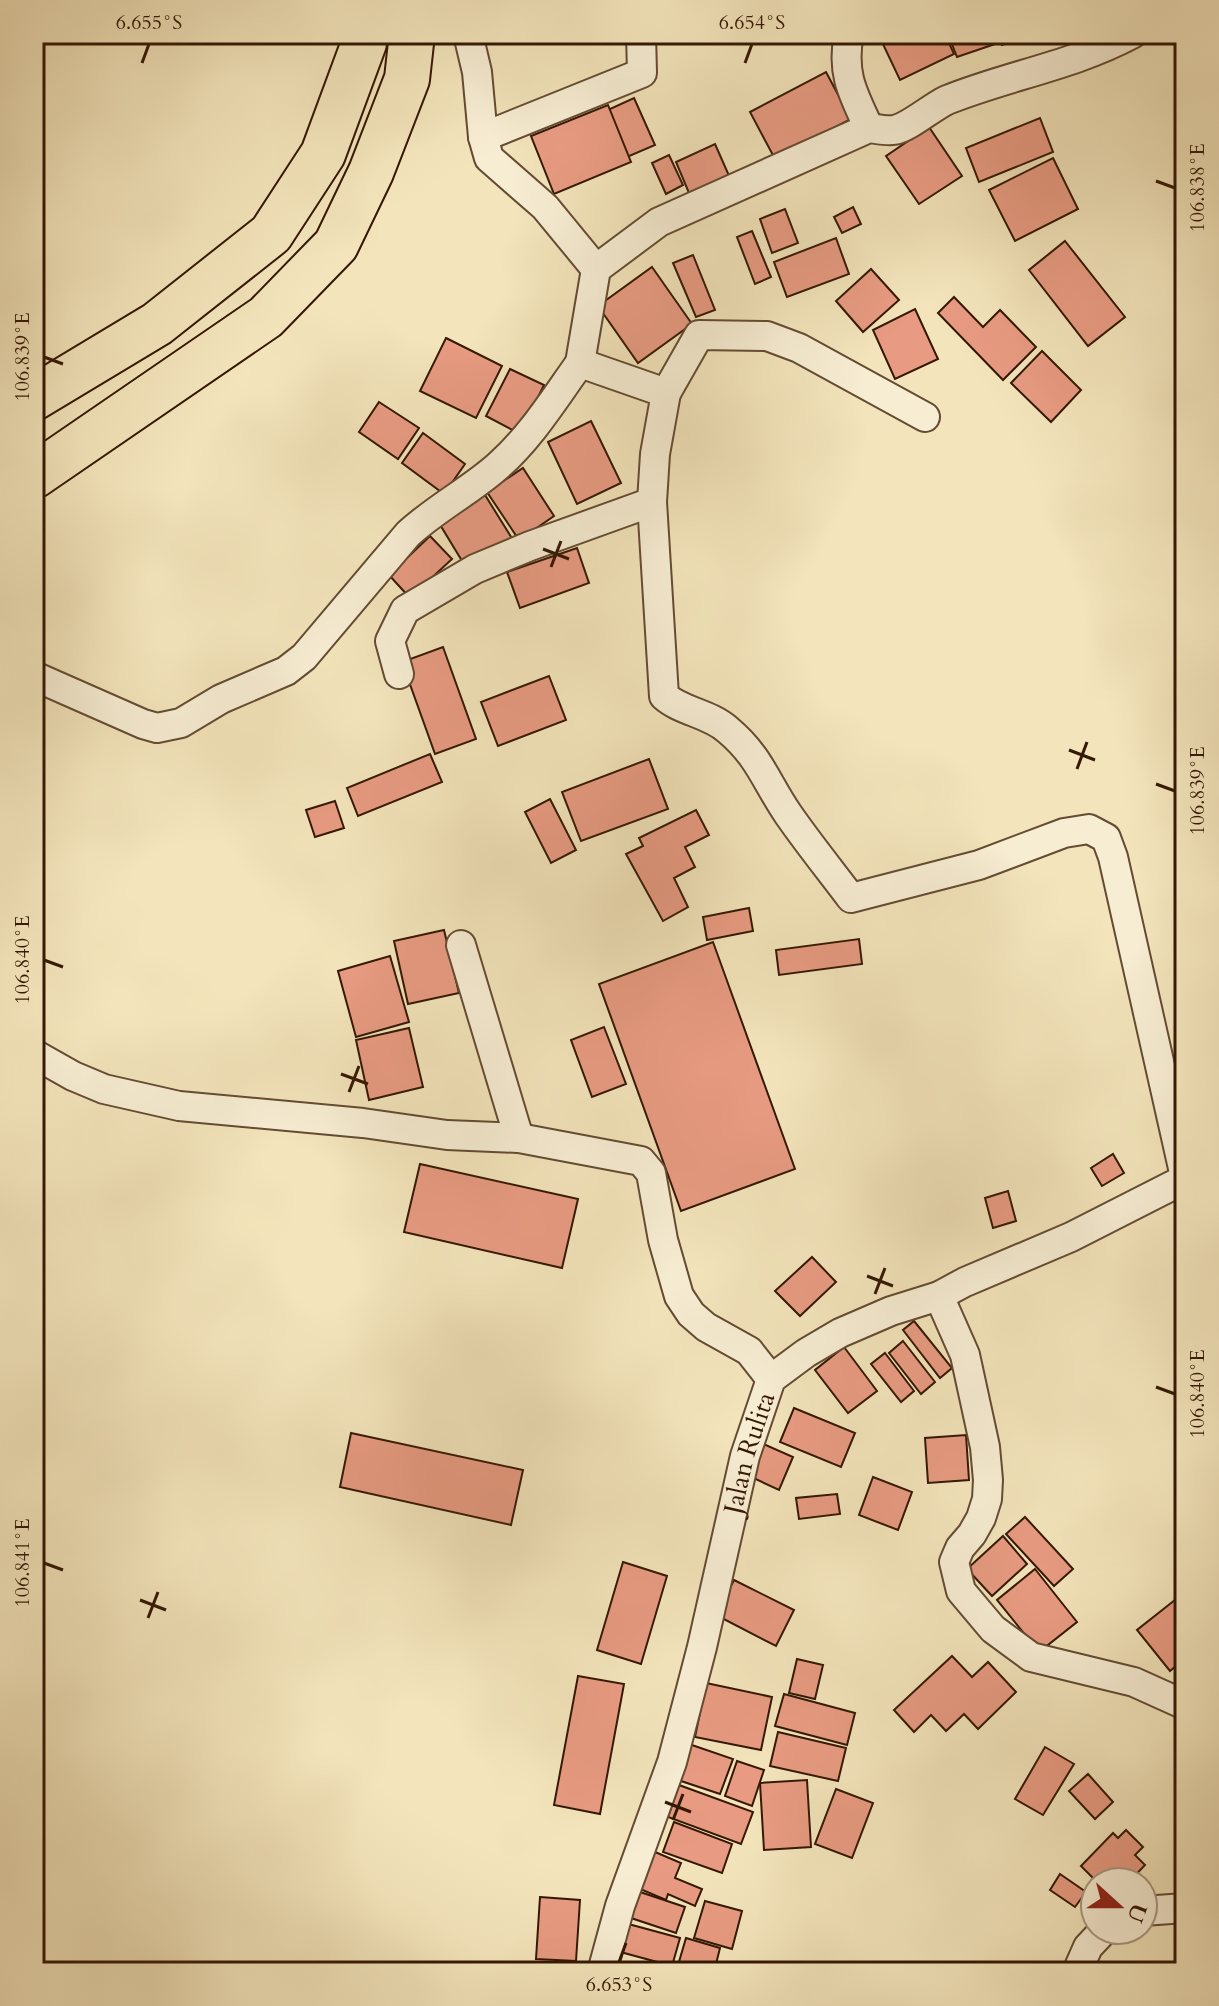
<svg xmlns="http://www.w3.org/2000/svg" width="1219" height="2006" font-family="Cardo,serif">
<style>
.building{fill:#e89b82;stroke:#341804;stroke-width:2}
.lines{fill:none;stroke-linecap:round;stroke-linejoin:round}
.minor-casing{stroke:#644b32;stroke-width:32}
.motorway-casing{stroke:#341804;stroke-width:48}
.minor{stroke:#f7edd3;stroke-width:28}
.motorway{stroke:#f3e4bb;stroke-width:44}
.ticks{fill:none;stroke:#341804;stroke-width:3}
.labels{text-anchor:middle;stroke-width:7;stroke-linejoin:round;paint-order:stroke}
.street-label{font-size:26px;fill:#341804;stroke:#f7edd3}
.neatline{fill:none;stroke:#341804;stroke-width:3}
.ticks-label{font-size:20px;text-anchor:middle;fill:#341804}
</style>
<rect width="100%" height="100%" fill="#f3e4bb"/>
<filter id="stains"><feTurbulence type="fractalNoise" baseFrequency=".0025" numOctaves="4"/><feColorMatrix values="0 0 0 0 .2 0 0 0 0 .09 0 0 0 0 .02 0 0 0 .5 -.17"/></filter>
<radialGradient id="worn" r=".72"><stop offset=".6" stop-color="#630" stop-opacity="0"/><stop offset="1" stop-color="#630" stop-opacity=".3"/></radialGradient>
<g class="building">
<polygon points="893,34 945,34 954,54 900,80 881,40"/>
<polygon points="948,34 992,34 995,44 957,57"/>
<polygon points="998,34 1024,34 1025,37 1002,45"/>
<polygon points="1026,34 1057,34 1029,42"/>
<polygon points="826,72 851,119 775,159 750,112"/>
<polygon points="634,98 655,145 620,160 599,114"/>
<polygon points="608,105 631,162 554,194 531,136"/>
<polygon points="1040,118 1053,152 979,182 966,148"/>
<polygon points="929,127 962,176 919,204 886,156"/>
<polygon points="715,144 734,187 694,205 676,162"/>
<polygon points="669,155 683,185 666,194 652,163"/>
<polygon points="1053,158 1078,209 1015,241 989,190"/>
<polygon points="853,207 861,224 842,233 834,217"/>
<polygon points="785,209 798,243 772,253 760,219"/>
<polygon points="752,231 771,277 755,284 737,237"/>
<polygon points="836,238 849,274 787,297 774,262"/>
<polygon points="1065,241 1125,317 1088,346 1029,270"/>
<polygon points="693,255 715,310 696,317 673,263"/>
<polygon points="652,267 692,324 638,363 598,306"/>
<polygon points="871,269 899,300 863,332 836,301"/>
<polygon points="954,297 983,327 1000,310 1036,347 1003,380 938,313"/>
<polygon points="915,309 938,359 895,379 873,330"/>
<polygon points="446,338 502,366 476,418 420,391"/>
<polygon points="1042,351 1081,390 1051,422 1011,383"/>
<polygon points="510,369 544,385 520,434 486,416"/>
<polygon points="379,402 419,428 398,459 359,432"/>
<polygon points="591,421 621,483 577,504 548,442"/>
<polygon points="423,433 465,464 444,494 402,463"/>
<polygon points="523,468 554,516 519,540 487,492"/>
<polygon points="485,495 513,540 467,569 439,523"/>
<polygon points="430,536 452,559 410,598 389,575"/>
<polygon points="577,548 589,583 520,608 507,572"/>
<polygon points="443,647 476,739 435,754 402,662"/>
<polygon points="549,676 566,720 498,746 481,702"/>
<polygon points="430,754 442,782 358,816 347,788"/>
<polygon points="649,759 668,809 581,841 562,792"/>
<polygon points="550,799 576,850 551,863 525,812"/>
<polygon points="335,801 344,828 315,837 306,810"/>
<polygon points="696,810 709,835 685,847 695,867 674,878 688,907 663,921 626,854 643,846 639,838"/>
<polygon points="749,908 753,931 707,940 703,917"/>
<polygon points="444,930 459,993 408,1004 394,941"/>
<polygon points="859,939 862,964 779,975 776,950"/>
<polygon points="713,942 795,1169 681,1211 599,984"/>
<polygon points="390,956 409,1022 356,1037 338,971"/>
<polygon points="604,1027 626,1084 592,1097 571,1040"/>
<polygon points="409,1028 423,1087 369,1100 356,1040"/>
<polygon points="1113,1154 1124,1173 1102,1186 1091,1168"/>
<polygon points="420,1164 578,1199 562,1268 404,1232"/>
<polygon points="1008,1191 1016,1221 993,1228 985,1198"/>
<polygon points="812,1257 836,1282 800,1316 775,1291"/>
<polygon points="914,1321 952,1368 940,1378 903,1330"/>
<polygon points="903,1341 935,1382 921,1394 889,1353"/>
<polygon points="844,1347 877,1391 848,1413 815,1370"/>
<polygon points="885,1353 914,1391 901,1402 871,1364"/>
<polygon points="794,1408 855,1433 841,1467 780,1442"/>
<polygon points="351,1433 523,1470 511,1525 340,1487"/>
<polygon points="966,1435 969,1480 928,1483 925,1438"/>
<polygon points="761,1443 793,1457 779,1490 747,1475"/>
<polygon points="873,1477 912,1492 898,1530 859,1515"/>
<polygon points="837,1494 840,1514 799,1519 796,1498"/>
<polygon points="1025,1517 1073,1569 1054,1586 1006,1534"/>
<polygon points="1003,1536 1027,1564 992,1596 967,1569"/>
<polygon points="623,1562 667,1576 641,1664 597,1650"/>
<polygon points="1035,1569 1077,1622 1039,1652 997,1600"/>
<polygon points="734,1580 794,1610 776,1646 716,1615"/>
<polygon points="1185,1592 1185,1658 1170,1671 1137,1630"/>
<polygon points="952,1656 972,1677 988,1662 1016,1692 978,1729 964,1714 946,1731 931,1715 914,1732 894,1710"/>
<polygon points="797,1659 823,1665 815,1699 789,1693"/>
<polygon points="578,1676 624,1684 600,1814 554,1805"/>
<polygon points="706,1683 772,1697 761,1750 695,1737"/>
<polygon points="784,1694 855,1713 847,1745 775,1726"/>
<polygon points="778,1732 846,1748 838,1781 770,1766"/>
<polygon points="686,1743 733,1759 720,1794 675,1779"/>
<polygon points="1045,1747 1074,1764 1043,1815 1015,1799"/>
<polygon points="737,1761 764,1770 752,1806 725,1796"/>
<polygon points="1088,1774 1113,1802 1095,1819 1069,1791"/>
<polygon points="807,1780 811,1847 764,1850 760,1783"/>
<polygon points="679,1785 753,1812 741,1844 668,1817"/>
<polygon points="836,1789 873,1803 852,1858 815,1844"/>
<polygon points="674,1822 732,1844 722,1873 663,1852"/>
<polygon points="1126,1830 1143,1847 1135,1855 1145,1865 1129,1882 1097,1882 1081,1866 1113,1833 1118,1838"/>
<polygon points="648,1849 681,1863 675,1878 702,1889 695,1906 668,1894 666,1900 633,1886"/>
<polygon points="1060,1874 1086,1892 1075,1907 1050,1890"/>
<polygon points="640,1892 685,1907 676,1933 631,1918"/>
<polygon points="540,1897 580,1900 576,1961 536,1959"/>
<polygon points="705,1901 742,1911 732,1949 694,1938"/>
<polygon points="621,1922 680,1938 672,1966 613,1950"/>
<polygon points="686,1938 720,1948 714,1972 676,1972"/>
</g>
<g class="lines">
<g class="minor-casing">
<g id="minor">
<polyline points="468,34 477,72 483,137 489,158 545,207 596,269"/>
<path d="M849 34C841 73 853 94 869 128"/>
<path d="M1132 34C1072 66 1009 75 947 100 932 107 908 128 894 130 886 131 877 129 869 128L659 222 596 269 580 363 666 393 655 454 652 502 664 696C682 712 709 713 728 730 760 757 766 782 788 814 808 843 830 870 851 898L979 865 1064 833 1089 829 1106 838 1113 857 1185 1177"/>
<polyline points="483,137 642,73 641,34"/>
<polyline points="666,393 699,335 767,336 799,348 925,417"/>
<polyline points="399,674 390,641 405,610 475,569 530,546 652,502"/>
<path d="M34 676 143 724 157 728 181 723 221 699 286 671 304 657 408 534C436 508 470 491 498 466 531 437 554 399 580 363"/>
<polyline points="461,945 519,1138"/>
<polyline points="34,1054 73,1076 104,1089 179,1106 363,1123 447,1135 519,1138 641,1161 651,1173 663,1240 679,1296 691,1314 706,1327 749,1351 771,1379"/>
<polyline points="939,1296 965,1355 985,1447 988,1480 987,1499 981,1518 972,1534 960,1548 954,1562 961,1591 993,1629 1031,1657 1134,1682 1185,1705"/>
<polyline points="1143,1911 1185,1908"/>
<path id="s1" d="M602 1972 620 1906 672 1762 702 1647 745 1456 771 1379 806 1353 840 1333 891 1311 939 1296 965 1282 1071 1237 1185 1179"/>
<polyline points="1077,1972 1088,1947 1104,1930"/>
</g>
</g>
<g class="motorway-casing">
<g id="motorway">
<polyline points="34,398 157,324 271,234 323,154 364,43 363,34"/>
<polyline points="34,476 266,317 336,245 371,172 407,79 412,34"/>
</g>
</g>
<use href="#minor" class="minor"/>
<use href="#motorway" class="motorway"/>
</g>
<path class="ticks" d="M142 63 149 44M745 63 752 44M1156 181 1175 188M44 357 63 364M543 549 569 559M551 567 561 541M1069 750 1095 760M1077 769 1087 742M1156 784 1175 791M44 960 63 967M341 1074 368 1084M349 1092 359 1066M867 1276 893 1286M875 1294 885 1268M1156 1387 1175 1394M44 1563 63 1570M140 1600 166 1610M148 1618 158 1592M665 1802 691 1812M673 1820 683 1794M619 1962 626 1943"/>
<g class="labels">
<g class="street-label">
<text dy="9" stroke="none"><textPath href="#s1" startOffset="540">Jalan Rulita</textPath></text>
</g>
</g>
<rect width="1219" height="2006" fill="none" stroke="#f3e4bb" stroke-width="88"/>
<g transform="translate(1119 1906) rotate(111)"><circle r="38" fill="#f7edd3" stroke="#a99880" stroke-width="2"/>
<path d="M0-6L14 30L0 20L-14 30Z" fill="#8f2418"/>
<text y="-12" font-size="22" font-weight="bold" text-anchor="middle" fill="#341804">U</text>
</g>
<rect x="44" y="44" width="1131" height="1918" class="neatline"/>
<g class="ticks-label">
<text x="149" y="29">6.655°S</text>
<text x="752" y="29">6.654°S</text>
<text transform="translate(1197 188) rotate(-90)" y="7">106.838°E</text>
<text transform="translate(22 357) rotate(-90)" y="7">106.839°E</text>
<text transform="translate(1197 791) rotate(-90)" y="7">106.839°E</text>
<text transform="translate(22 960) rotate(-90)" y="7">106.840°E</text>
<text transform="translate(1197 1394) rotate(-90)" y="7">106.840°E</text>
<text transform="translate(22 1563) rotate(-90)" y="7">106.841°E</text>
<text x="619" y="1991">6.653°S</text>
</g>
<rect width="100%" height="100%" filter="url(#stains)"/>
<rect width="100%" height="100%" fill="url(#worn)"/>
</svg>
